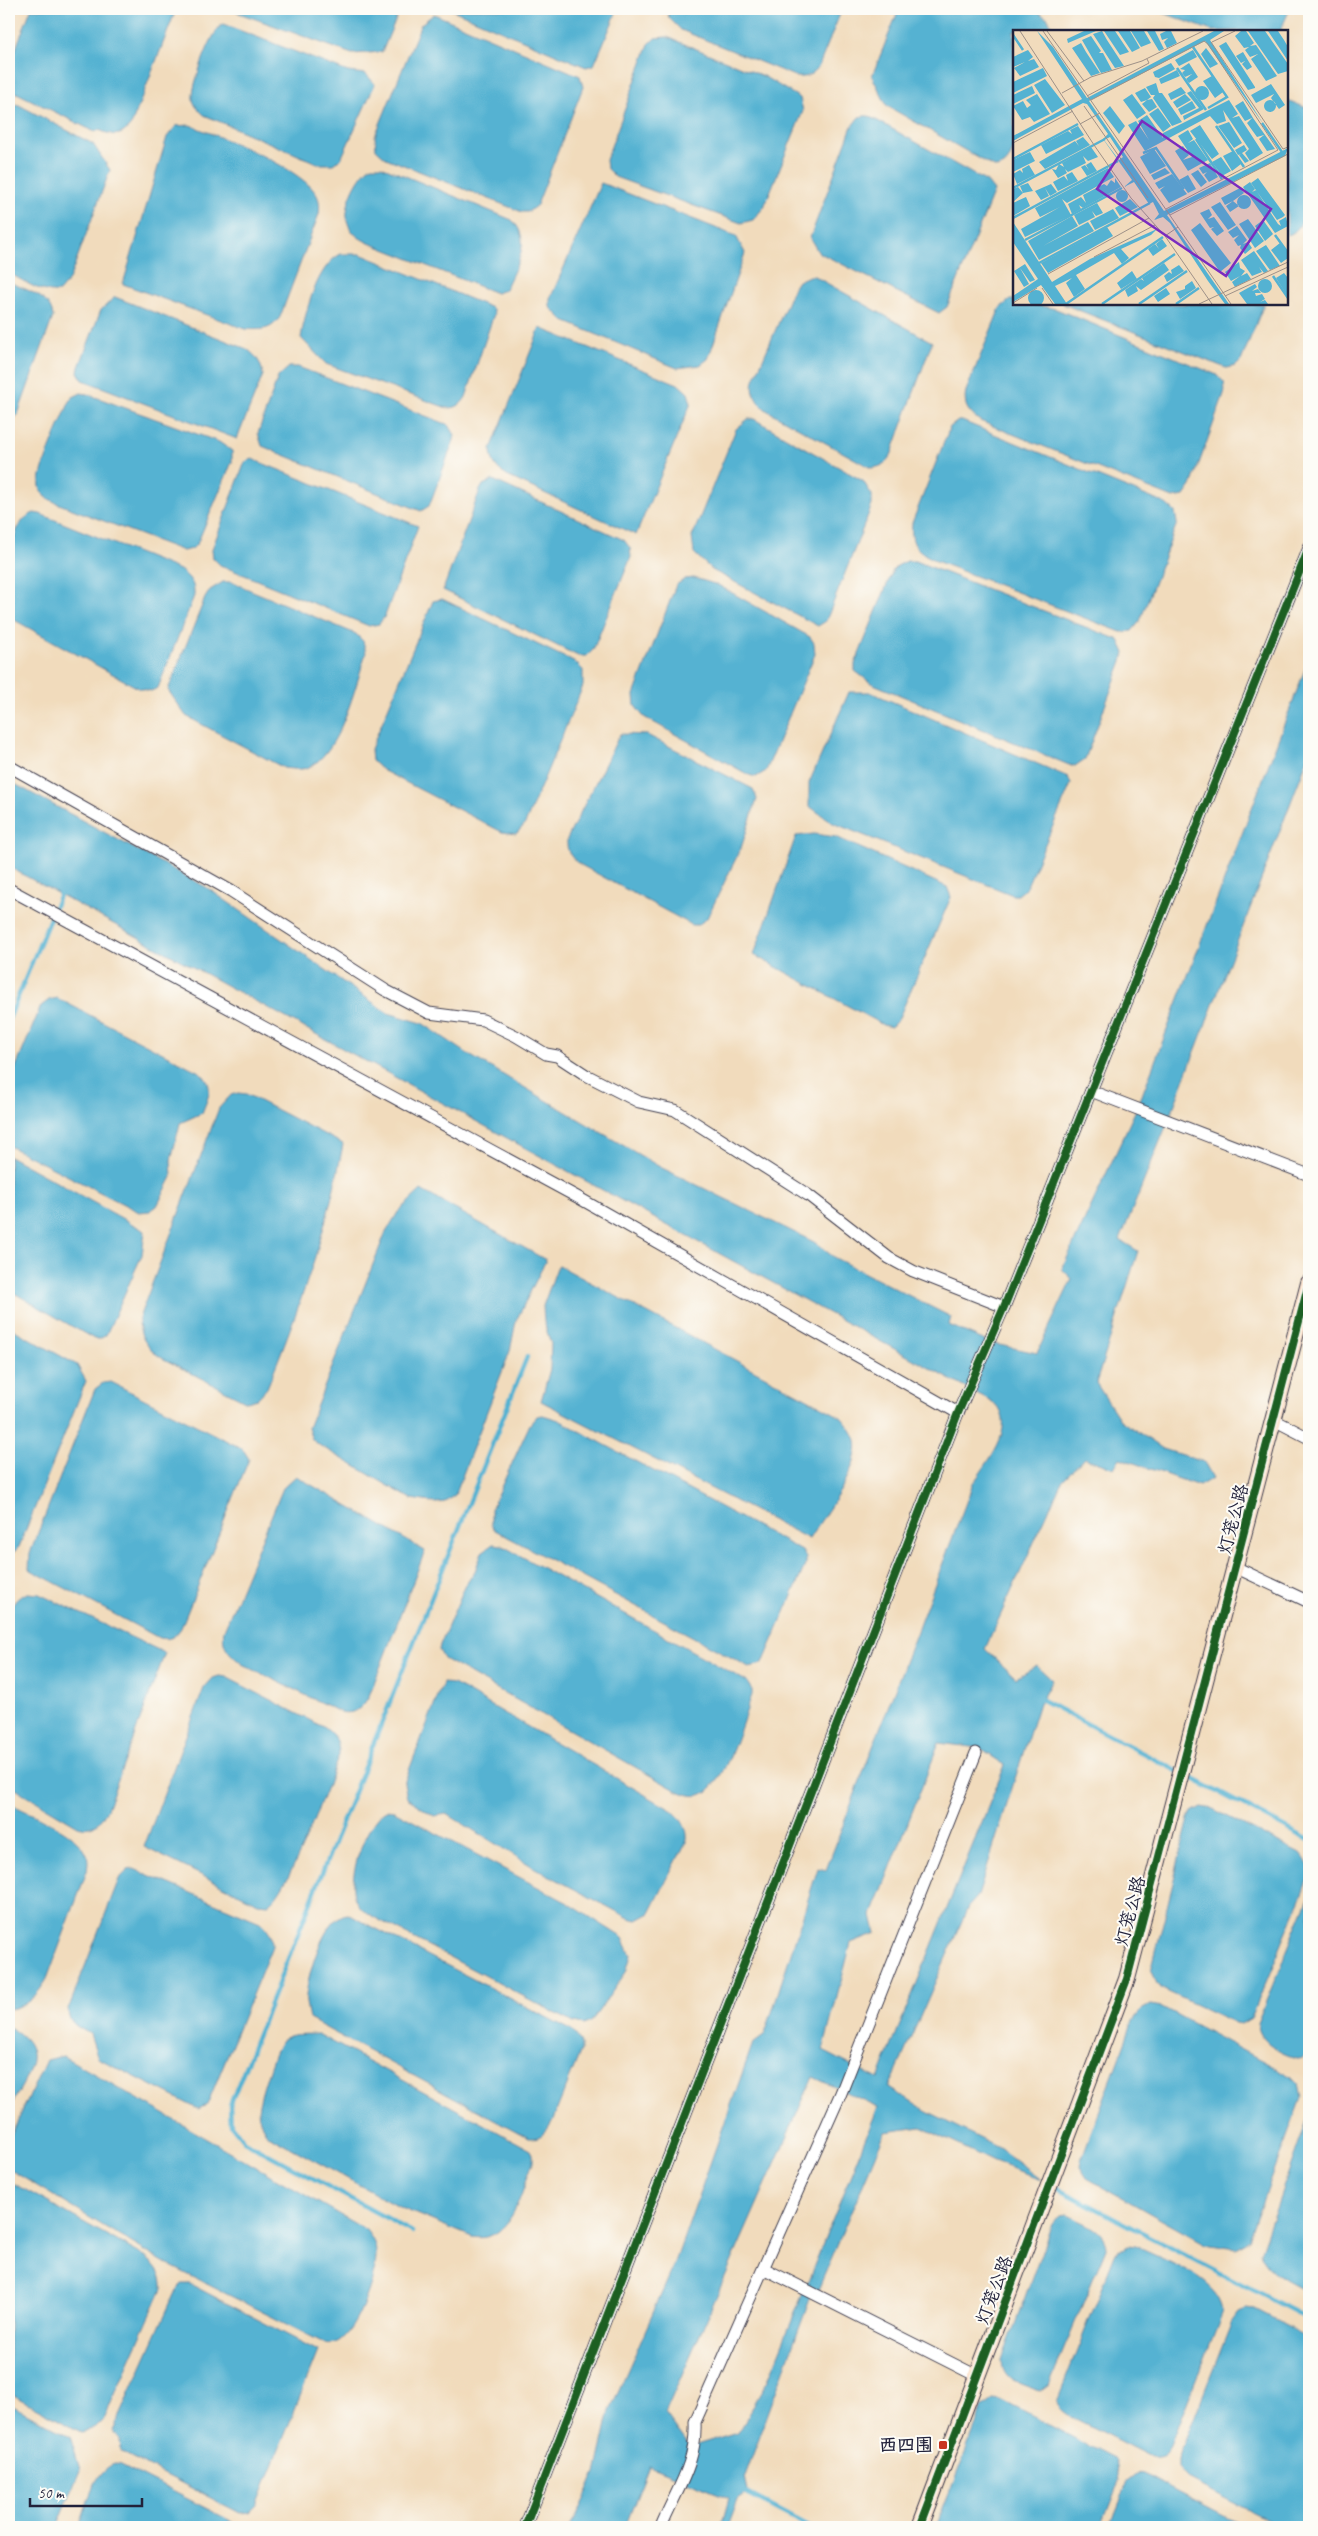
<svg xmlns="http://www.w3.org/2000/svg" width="1318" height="2536" font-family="Caveat,'LXGW WenKai TC',sans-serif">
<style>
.water{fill:#54b2d2;stroke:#3b6a86;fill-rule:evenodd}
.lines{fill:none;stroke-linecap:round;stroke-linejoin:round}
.stream{stroke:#54b2d2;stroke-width:4.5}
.street-casing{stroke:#413e4e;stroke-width:13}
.secondary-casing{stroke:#413e4e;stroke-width:18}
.street{stroke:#fff;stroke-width:11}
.secondary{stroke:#fce5d0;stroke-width:16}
.cycleway-casing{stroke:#fdfcf7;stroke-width:11}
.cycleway{stroke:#1b5e20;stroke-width:8}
.poi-dot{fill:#c8321e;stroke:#fdfcf7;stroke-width:2}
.labels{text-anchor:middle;stroke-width:4;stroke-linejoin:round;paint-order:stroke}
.street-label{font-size:18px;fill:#22223b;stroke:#fdfcf7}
.poi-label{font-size:18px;font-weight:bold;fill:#22223b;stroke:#fdfcf7;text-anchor:end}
.inset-river{fill:none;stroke:#54b2d2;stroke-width:2.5}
.inset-road{fill:none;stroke:#9e9188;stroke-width:1}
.view{fill:#7b2cbf;fill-opacity:0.15;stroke:#7b2cbf;stroke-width:2.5}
.inset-edge{fill:none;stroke:#22223b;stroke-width:2.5}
</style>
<rect width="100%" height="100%" fill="#fdfcf7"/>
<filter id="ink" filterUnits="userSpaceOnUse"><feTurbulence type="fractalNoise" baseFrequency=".02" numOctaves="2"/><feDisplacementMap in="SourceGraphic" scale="10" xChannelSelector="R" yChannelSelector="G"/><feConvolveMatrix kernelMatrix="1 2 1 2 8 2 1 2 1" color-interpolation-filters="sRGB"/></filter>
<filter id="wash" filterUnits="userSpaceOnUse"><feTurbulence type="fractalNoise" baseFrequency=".0096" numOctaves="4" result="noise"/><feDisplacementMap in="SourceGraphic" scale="20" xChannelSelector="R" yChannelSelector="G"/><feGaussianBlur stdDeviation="1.12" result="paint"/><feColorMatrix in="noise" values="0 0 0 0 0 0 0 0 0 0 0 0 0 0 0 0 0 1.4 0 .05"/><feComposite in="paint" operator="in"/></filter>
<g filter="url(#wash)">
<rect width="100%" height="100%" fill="#f1dbbc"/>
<g class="water">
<path d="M31 9H173L174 15 132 123C122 138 114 136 99 130L95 132 13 91C1 75 25 27 31 9Z"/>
<polygon points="234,9 400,9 382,52 352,54 239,13"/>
<polygon points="450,9 618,9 594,65 586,67"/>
<path d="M667 9H842L819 66C813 74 808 78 797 77L681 30 669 18Z"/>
<path d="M899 9H1034L1048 18 1053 31H1014V146C1010 157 1009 166 996 168L887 106 872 76Z"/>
<polygon points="1153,9 1290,9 1280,31 1212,31"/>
<polygon points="434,14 580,76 583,87 537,205 528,212 522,212 386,158 376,149 375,136 421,24"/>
<path d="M223 24 348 72 366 74 375 84 341 159 334 164H319L204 115C199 110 194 106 193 99 191 87 212 29 223 24Z"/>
<polygon points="667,37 763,76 800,98 803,111 764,207 753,220 741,223 615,177 607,169 606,160 649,44 655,38"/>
<path d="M1287 100 1309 109C1309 133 1318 230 1287 235Z"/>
<path d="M9 103 19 105 93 144 110 170 69 280 59 292C42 294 24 281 9 273Z"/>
<polygon points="864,116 869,116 987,182 994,191 947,307 939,313 818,252 810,238 852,126 859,117"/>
<path d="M190 125C223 139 294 164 315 192 320 199 320 206 319 214L280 317C271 331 261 330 245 329L123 284 167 137 176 126Z"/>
<path d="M371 166H381L512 220C534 242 515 266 505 290L496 293 369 243C361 239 353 235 349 226 341 209 357 176 371 166Z"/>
<polygon points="601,183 736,236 745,253 708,359 700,365 677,368 564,321 550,307 550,299"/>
<path d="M341 254H360L492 308 494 314 466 397C461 405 457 408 447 408L326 364 301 338C305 313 317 265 341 254Z"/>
<path d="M809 276H814L932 342 892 453C888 463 882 467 871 468L768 411C756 402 751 394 754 380L794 287 798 281Z"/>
<path d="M9 282C26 290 51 296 53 317L18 414 9 426Z"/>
<path d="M115 297 247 349C257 357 261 362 263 375L237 439 83 380 78 372 79 367 101 310Z"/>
<path d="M1010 300H1014V304H1032L1056 309 1217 375 1224 382 1225 391 1191 486 1184 496 1173 498 980 421C968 412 963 406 966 391L1000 308Z"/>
<polygon points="1063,304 1264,304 1241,361 1236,366 1226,368"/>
<path d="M540 328 678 384 688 393 691 403 636 535 507 476C497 469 491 462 491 449Z"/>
<polygon points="289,367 298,367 449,425 455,435 454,440 429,506 421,511 262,446 258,433 278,377"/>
<path d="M81 393 87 394 219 442 232 451V462L197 544 192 549 183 551 59 504C51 500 42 497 40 487 37 473 63 418 69 403L73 397Z"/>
<polygon points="748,419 754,419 863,481 872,495 872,505 826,621 818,626 712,570 694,553 692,537 736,429"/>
<path d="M958 421H962L1166 504 1175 512 1177 523 1140 621 1132 631 1121 632 936 561C917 550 910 546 912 523L950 427Z"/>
<polygon points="252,459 418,526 385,616 379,624 369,626 220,565 213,558 212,549 245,462"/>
<polygon points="493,480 624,540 630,548 631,557 593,650 587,656 578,656 443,590 480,490 483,485"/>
<path d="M34 513 40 514 180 570C190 578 195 583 194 596L158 688 151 691 138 688 9 617C9 592 3 523 34 513Z"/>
<polygon points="907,561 915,561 1119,640 1125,653 1085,759 1075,766 1069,765 871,683 855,671 855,664 893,570 897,566"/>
<polygon points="694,578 718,585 810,637 814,643 815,654 766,771 756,777 749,775 644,717 635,706 634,695 676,585 685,579"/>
<path d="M223 582H231L356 634 363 641 366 653C356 684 340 755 307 768 299 770 292 769 284 768L186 716 168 690 205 598 210 590Z"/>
<polygon points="442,599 568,659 577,664 583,670 583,686 525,824 516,834 502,832 382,770 372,761 371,749 433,601"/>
<path d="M1309 659V755L1171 1114 1120 1240 1138 1251 1096 1383 1120 1420 1163 1449 1204 1462 1213 1478 1199 1486 1120 1458 1114 1468 1084 1458 1062 1481 985 1649 1016 1678 1037 1666 1052 1680 1038 1706 978 1896 968 1907 889 2088 927 2112 999 2148 1041 2179 994 2162 921 2127 885 2132 818 2290 810 2299 745 2476 748 2493 738 2500 728 2527H721L729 2498 649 2466 625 2527H570L596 2474 610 2410 673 2268 753 2043 765 2034 818 1868 826 1870 973 1484C985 1464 1019 1427 995 1404 988 1398 976 1393 968 1389L9 867V781L206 887 388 1013 422 1023 471 1056 660 1167 814 1242 835 1258 951 1317 949 1325 990 1343 1037 1353 1072 1279 1062 1269 1139 1103ZM939 1743 979 1748 1005 1765 878 2079 823 2051 851 1943 876 1933 872 1915ZM813 2077 878 2107 768 2380 738 2432 690 2447 665 2413Z"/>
<polygon points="849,692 870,692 1068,777 1071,784 1026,888 1018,895 1013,895 833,823 809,806 809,783"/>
<path d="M620 734 647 735 753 789 757 799 741 848 707 918 698 925H692L581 865C571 858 566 852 567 839Z"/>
<polygon points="814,834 836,837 947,887 951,897 898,1020 891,1027 883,1025 754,955 796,836"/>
<path d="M57 998 201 1073C215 1087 208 1097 202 1113L180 1123 171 1160 172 1177 157 1206 150 1211 139 1212 9 1146V1084L41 1006 49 1000Z"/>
<path d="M238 1093 246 1094 343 1144C328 1229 299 1309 267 1388L257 1399 247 1402 160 1357C146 1346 139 1337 139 1318L219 1108 231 1095Z"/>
<polygon points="9,1156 145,1231 142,1255 106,1335 100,1339 94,1339 9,1290"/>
<polygon points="421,1190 546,1260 516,1321 510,1351 455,1495 445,1502 437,1503 411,1499 319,1445 312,1439 308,1428 385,1234 398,1212"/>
<path d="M558 1265 841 1417C847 1424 853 1431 856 1440 862 1467 823 1516 809 1539L541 1401 550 1369 551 1344 544 1322 543 1306Z"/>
<polygon points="9,1327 77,1365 86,1381 19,1547 9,1557"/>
<path d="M111 1382 237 1446 244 1451 249 1459 181 1628C175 1637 171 1640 159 1638L29 1569 30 1553 95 1389 103 1383Z"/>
<polygon points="543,1415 559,1420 802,1551 806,1557 806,1563 764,1661 759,1665 749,1667 495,1530 491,1524 491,1509 530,1424 537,1416"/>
<path d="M296 1476 425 1551 369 1696C362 1708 355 1715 340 1712L242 1664C230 1654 221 1647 224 1630L283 1488Z"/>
<path d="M493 1544 501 1545 746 1681 752 1690V1695C743 1718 725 1789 700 1795 691 1797 682 1793 674 1789L444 1659 439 1650 440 1645 465 1586 475 1571 482 1552Z"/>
<path d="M28 1593 39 1594 165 1653 107 1809C100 1822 94 1831 78 1826L9 1785V1614C13 1603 16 1597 28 1593Z"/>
<path d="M219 1676 226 1677 325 1728C335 1735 339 1742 339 1755 329 1781 288 1895 268 1904L258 1903 144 1847 204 1688 213 1678Z"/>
<path d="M443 1683 454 1684 673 1811C682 1820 688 1827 687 1840L650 1913 637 1920 629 1918 535 1868 447 1814 434 1816 407 1798 404 1783Z"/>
<path d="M9 1803C28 1813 76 1832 85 1851 89 1857 88 1864 87 1871L47 1979C38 1994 28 2006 10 2009Z"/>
<polygon points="1201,1807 1213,1809 1300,1854 1309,1866 1309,1879 1251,2018 1241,2024 1235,2023 1164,1990 1156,1984 1151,1971 1189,1819 1192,1812"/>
<path d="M386 1810 394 1811 568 1903 623 1938 631 1955 626 1972 591 2022 583 2025 574 2023 368 1914C364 1910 358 1906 355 1899 346 1878 367 1820 386 1810Z"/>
<path d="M134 1869 260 1922C268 1929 272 1935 272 1946L207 2105 198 2109 98 2058 90 2034C80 2028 68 2024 68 2010L119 1879 128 1870Z"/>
<path d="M1309 1897V2052L1301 2059C1284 2056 1256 2042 1257 2023Z"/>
<path d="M348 1914 571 2030C577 2036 582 2041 581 2050L552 2122C546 2132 541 2139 529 2138L309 2019C308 2011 305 2003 306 1996 308 1975 324 1915 348 1914Z"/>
<polygon points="1150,2005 1162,2007 1291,2076 1298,2083 1301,2098 1249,2239 1236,2249 1205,2244 1087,2178 1080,2167 1081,2160 1133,2021 1141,2010"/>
<path d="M9 2027C52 2050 25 2077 9 2110Z"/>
<path d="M318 2034 531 2150 533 2154V2162C521 2192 512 2244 472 2237L399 2207 268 2135C263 2128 259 2121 258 2111 258 2101 275 2048 281 2041 289 2032 307 2035 318 2034Z"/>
<path d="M63 2056 366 2230C372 2238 376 2244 376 2254 377 2275 357 2330 339 2341 334 2344 329 2344 324 2343L165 2263 9 2169V2140L46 2060Z"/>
<path d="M1309 2114V2293C1292 2283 1267 2274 1260 2253Z"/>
<path d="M15 2184 144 2256C156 2266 163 2273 162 2289L103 2421 96 2428 81 2432 9 2393V2186Z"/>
<path d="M1068 2215C1083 2223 1106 2229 1106 2248L1049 2385 1041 2391 1037 2390C1021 2384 1002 2380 1002 2360L1052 2223 1060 2216Z"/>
<path d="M1128 2245 1135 2246C1163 2260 1218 2278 1223 2311L1170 2446C1165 2455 1161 2458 1151 2457L1066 2414 1061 2410 1057 2401 1115 2255 1118 2250Z"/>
<polygon points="182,2284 190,2284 318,2351 257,2505 250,2512 240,2513 121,2452 120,2440 113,2431 176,2290"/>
<polygon points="1247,2309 1255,2310 1309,2338 1309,2527 1281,2527 1187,2479 1178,2469 1178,2459 1231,2324 1240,2312"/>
<polygon points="993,2399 1001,2400 1116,2460 1119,2481 1101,2527 936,2527 983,2407"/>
<polygon points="9,2404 70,2436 80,2470 57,2527 9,2527"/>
<path d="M115 2464 121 2465 235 2523 239 2527H79C86 2509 94 2469 115 2464Z"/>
<polygon points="1138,2473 1143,2474 1245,2527 1110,2527 1128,2481"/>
</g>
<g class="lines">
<g class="stream">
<polyline points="9,1019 61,891"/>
<polyline points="1038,1698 1177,1771"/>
<polyline points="1184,1774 1309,1840"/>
<polyline points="1053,2186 1309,2319"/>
<polyline points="412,2232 244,2141 231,2125 230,2105 527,1357"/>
<polyline points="743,2492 810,2527"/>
</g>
</g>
</g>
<g filter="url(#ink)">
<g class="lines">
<g class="street-casing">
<g id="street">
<polyline points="9,766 231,891 385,990 429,1013 483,1020 516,1036 546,1054 557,1056 586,1075 639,1102 675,1110 808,1195 889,1258 913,1271 1004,1307"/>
<polyline points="9,889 579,1198 958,1413"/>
<polyline points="1091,1091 1309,1175"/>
<polyline points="1274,1420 1309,1438"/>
<polyline points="1235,1567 1309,1602"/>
<polyline points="765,2269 977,2376"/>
<polyline points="525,2527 958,1413 1004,1307 1309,548"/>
<path d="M661 2527C676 2490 697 2464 695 2422L841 2093 976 1753"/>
</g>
</g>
<g class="secondary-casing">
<polyline id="secondary" points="920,2527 1127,1979 1309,1283"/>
</g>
<use href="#street" class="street"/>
<use href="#secondary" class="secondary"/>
<g class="cycleway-casing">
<g id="cycleway">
<polyline points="525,2527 958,1413 1004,1307 1309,548"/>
<polyline points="920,2527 1127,1979 1309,1283"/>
</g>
</g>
<use href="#cycleway" class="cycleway"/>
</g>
</g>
<rect class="poi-dot" x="938" y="2440" width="10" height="10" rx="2.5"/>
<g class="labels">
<g class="street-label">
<text transform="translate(1233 1519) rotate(-75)" y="6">灯笼公路</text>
<text transform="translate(1130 1911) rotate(-75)" y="6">灯笼公路</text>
<text transform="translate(994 2290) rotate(-69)" y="6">灯笼公路</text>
</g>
<g class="poi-label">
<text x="933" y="2451">西四围</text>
</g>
</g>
<g transform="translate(1013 30)">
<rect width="275" height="275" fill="#f1dbbc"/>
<path d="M24 1 40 17 74 68 201 1H211L197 10 251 95 192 11 76 71 151 181 275 118 272 126 154 185 216 274H212L195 251 157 193 150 187 141 190 146 184 140 172 136 174 121 152 111 157 119 150 90 109 95 104 74 74 70 73 0 111V106L69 69ZM97 107 110 127 106 130 91 110ZM71 1H83L55 13 54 9ZM89 1 94 10 111 36 102 38 80 4ZM91 1H102L116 22 107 25ZM105 1H117L127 18 119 22ZM118 1H131L138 13 128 17ZM134 1H142L151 19 146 21ZM153 1H158L164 13 154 18 151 12 155 8 149 10 147 4ZM228 1H233L241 13 237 16 243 15 264 46 253 51 238 29 245 24 237 27 232 20 236 17 231 18 222 6ZM235 1H252L275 34V41L265 44ZM255 1H265L271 10 275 17V31ZM78 6 88 21 86 23H90L99 40 88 43 69 10ZM213 12 242 57V58L235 60 206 16ZM68 13 73 22 87 43 78 46 59 18ZM193 18 205 34 197 38 188 24ZM15 20 20 27 15 31 21 29 26 37 7 46 1 38 12 32 0 37V27ZM180 20 184 27 166 36 162 30ZM230 22 239 37 234 40 229 34 232 31 228 33 223 26ZM158 33 162 39 146 48 142 47 140 42ZM176 33 185 47 176 53 173 49 179 44 172 47 169 43 172 40 167 39ZM30 38 34 46 0 63V52ZM164 40 167 46 148 54 146 49ZM199 46 210 62 202 68 190 51ZM32 49 52 75 39 83 21 55ZM143 53 146 63H149L169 92 159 96 140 68 142 65H138L133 57ZM258 54 272 75 266 79 258 68 261 64 243 73 238 65ZM19 56 22 63 0 74V65ZM182 63a7 7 0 1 1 14 0a7 7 0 1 1-14 0ZM168 57 173 63 158 70 155 64ZM132 58 138 67 134 70 139 69 144 77 136 82 129 74 134 70 128 72 122 63ZM178 61 191 79 171 90 170 86 186 78 174 63ZM24 64 37 84 21 92 17 87 9 90 0 76 10 71 14 78 18 75 13 70ZM119 64 133 83 124 89 110 70ZM172 64 178 70 164 78 160 72ZM251 76a6 6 0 1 1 12 0a6 6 0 1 1-12 0ZM216 70 225 84 219 88 226 86 250 123 237 131 232 123 236 119 210 80 213 91 204 94 197 86 132 121 115 95 123 91 136 110 125 91 134 85 150 108V103ZM179 71 183 78 168 85 165 79ZM230 71 240 88 262 119 254 121 246 109 251 105 244 107 234 93 239 88 232 91 222 76ZM97 76 112 96 106 104 90 83ZM145 78 158 96 150 102 136 84ZM216 92 229 113 221 118 205 96ZM187 95 206 124 199 129 177 101ZM65 96 71 105 33 124 28 115 55 101 59 104 57 100ZM175 100 180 109 175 113 181 110 195 130 175 141 162 121 170 116 176 125 170 130 179 127 165 106ZM70 107 77 115 32 139 26 132 62 111 66 116 63 111ZM231 115 234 120 229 123 236 131 232 133 226 125 228 124 225 125 222 120ZM78 117 85 127 75 131 70 126 73 133 55 142 52 139 54 143 45 148 39 139 43 140 46 134 51 137 49 133ZM141 119 153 136 137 144 127 127ZM220 121 228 134 219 141 210 126ZM17 122 22 131 0 142V130ZM208 127 218 141 209 146 199 132ZM78 132 84 141 74 146 68 137 72 135 76 140 73 135ZM197 133 205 147 196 152 191 145 194 142 190 144 186 138ZM16 135 22 145 4 154 0 144 7 140 10 143 9 139ZM95 138 101 147 54 173 49 169 58 185 12 207 8 199 47 177 27 187 22 178ZM152 138 157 143 141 150 138 145ZM185 140 194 152 188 157 178 144ZM59 142 65 151 45 161 40 152 51 146 55 151 53 145ZM159 144 174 164 156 173 147 160 152 156 146 159 142 153ZM175 145 183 159 175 163 166 150ZM102 148 108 157 70 178 66 175 68 179 59 184 55 174 68 167 73 173 70 165 91 154 94 156 98 150 102 153ZM245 148 272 185 270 187 264 190 238 153ZM237 152 242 159 239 162 243 160 265 194 268 196 266 191 273 187 275 196 262 203 230 157ZM15 153 20 161 10 163 0 172V159L5 157 10 163 7 156ZM38 154 44 162 37 166 32 158 36 166 28 170 22 161ZM227 158 231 163 220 171 226 176 217 182 213 176 220 171 212 175 208 168ZM103 166a6 6 0 1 1 12 0a6 6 0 1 1-12 0ZM224 172a7 7 0 1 1 14 0a7 7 0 1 1-14 0ZM13 167 17 176 0 186V173ZM117 169 125 177 107 186 102 178ZM207 172 223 195 215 200 198 177ZM84 173 90 183 83 186 79 181 82 187 66 195 61 185ZM100 179 106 188 82 200 77 191ZM196 179 199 185 195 189 201 187 211 201 204 206 198 199 201 197 197 198 187 183ZM59 186 65 196 30 216 75 192 81 201 26 230 15 211ZM235 189 251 211 242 218 226 194ZM250 190 260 204 252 211 242 196ZM0 192 39 252 77 229 144 199 138 205 108 219 116 228 109 234 101 223 63 245 72 259 61 267 53 253 59 248 42 256 54 274H42L28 255 0 272V266L25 249 0 212ZM187 193 218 233 207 242 178 200ZM224 196 234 210 230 214 235 212 239 218 232 224 227 218 228 215 225 216 221 210 226 205 220 208 215 202ZM94 197 100 206 35 243 28 233ZM149 209 154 216 140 226 135 219 142 214 146 219 143 214ZM267 213 275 224V228L268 233 258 220ZM253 215 267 236 257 240 243 221ZM241 221 255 241 251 243 246 237 249 242 239 246 228 230ZM226 232 227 238 232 241 228 246 234 243 238 249 222 257 219 252 227 246 218 251 212 242ZM151 233 156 240 128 260 123 256 125 261 115 267 112 260 128 249 131 251 129 248ZM12 234 22 250 17 252 7 238 16 254 11 257 1 241ZM166 235 171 241 154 252 151 246 156 242 159 244 158 240ZM119 241 124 249 108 259 104 253ZM271 243 275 248V267L263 248ZM245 256a7 7 0 1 1 14 0a7 7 0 1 1-14 0ZM179 251 183 258 167 269 163 262 172 259V256ZM242 254 244 257 239 261 245 259 248 263H242L243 266 249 264 252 269 247 272 252 270 255 274H234L226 263ZM153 258 157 264 145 272 141 266ZM15 268a8 8 0 1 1 16 0a8 8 0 1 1-16 0Z" fill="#54b2d2" fill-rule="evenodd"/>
<path class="inset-river" d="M0 5 10 20M180 17 214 67 195 78M164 38 193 80M249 93 269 122M203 96 231 137M183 109 209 149M130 123 143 118 171 159M0 129 65 94M0 158 92 109M0 188 105 131M262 205 275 223M12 210 109 158M26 233 137 173M260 246 275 268M53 274 150 207M89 274 162 224M126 274 174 241M163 274 186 258"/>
<path class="inset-road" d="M7 1 81 115 118 168 152 206 199 274M30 1 218 274M34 1 71 51M198 12 270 119 275 117M199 12 222 1M49 63 78 47 129 31 190 1M74 66 136 33 134 29M78 70 191 11 195 14 265 120 153 179M71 76 135 168M67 94 87 83M0 113 60 81M157 185 275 124M152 206 165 197M81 227 142 195M35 244 136 188M29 258 40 274M212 266 275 237M0 273 24 258M186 274 275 232"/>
<path class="view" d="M129 91 258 179 213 246 84 159Z"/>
<rect width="275" height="275" class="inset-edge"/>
</g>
<rect width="1318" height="2536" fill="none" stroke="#fdfcf7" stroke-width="30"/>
<path d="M30 2498v8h112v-8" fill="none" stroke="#22223b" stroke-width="2.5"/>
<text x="38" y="2498" font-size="15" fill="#22223b" stroke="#fdfcf7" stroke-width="4" paint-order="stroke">50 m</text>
</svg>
